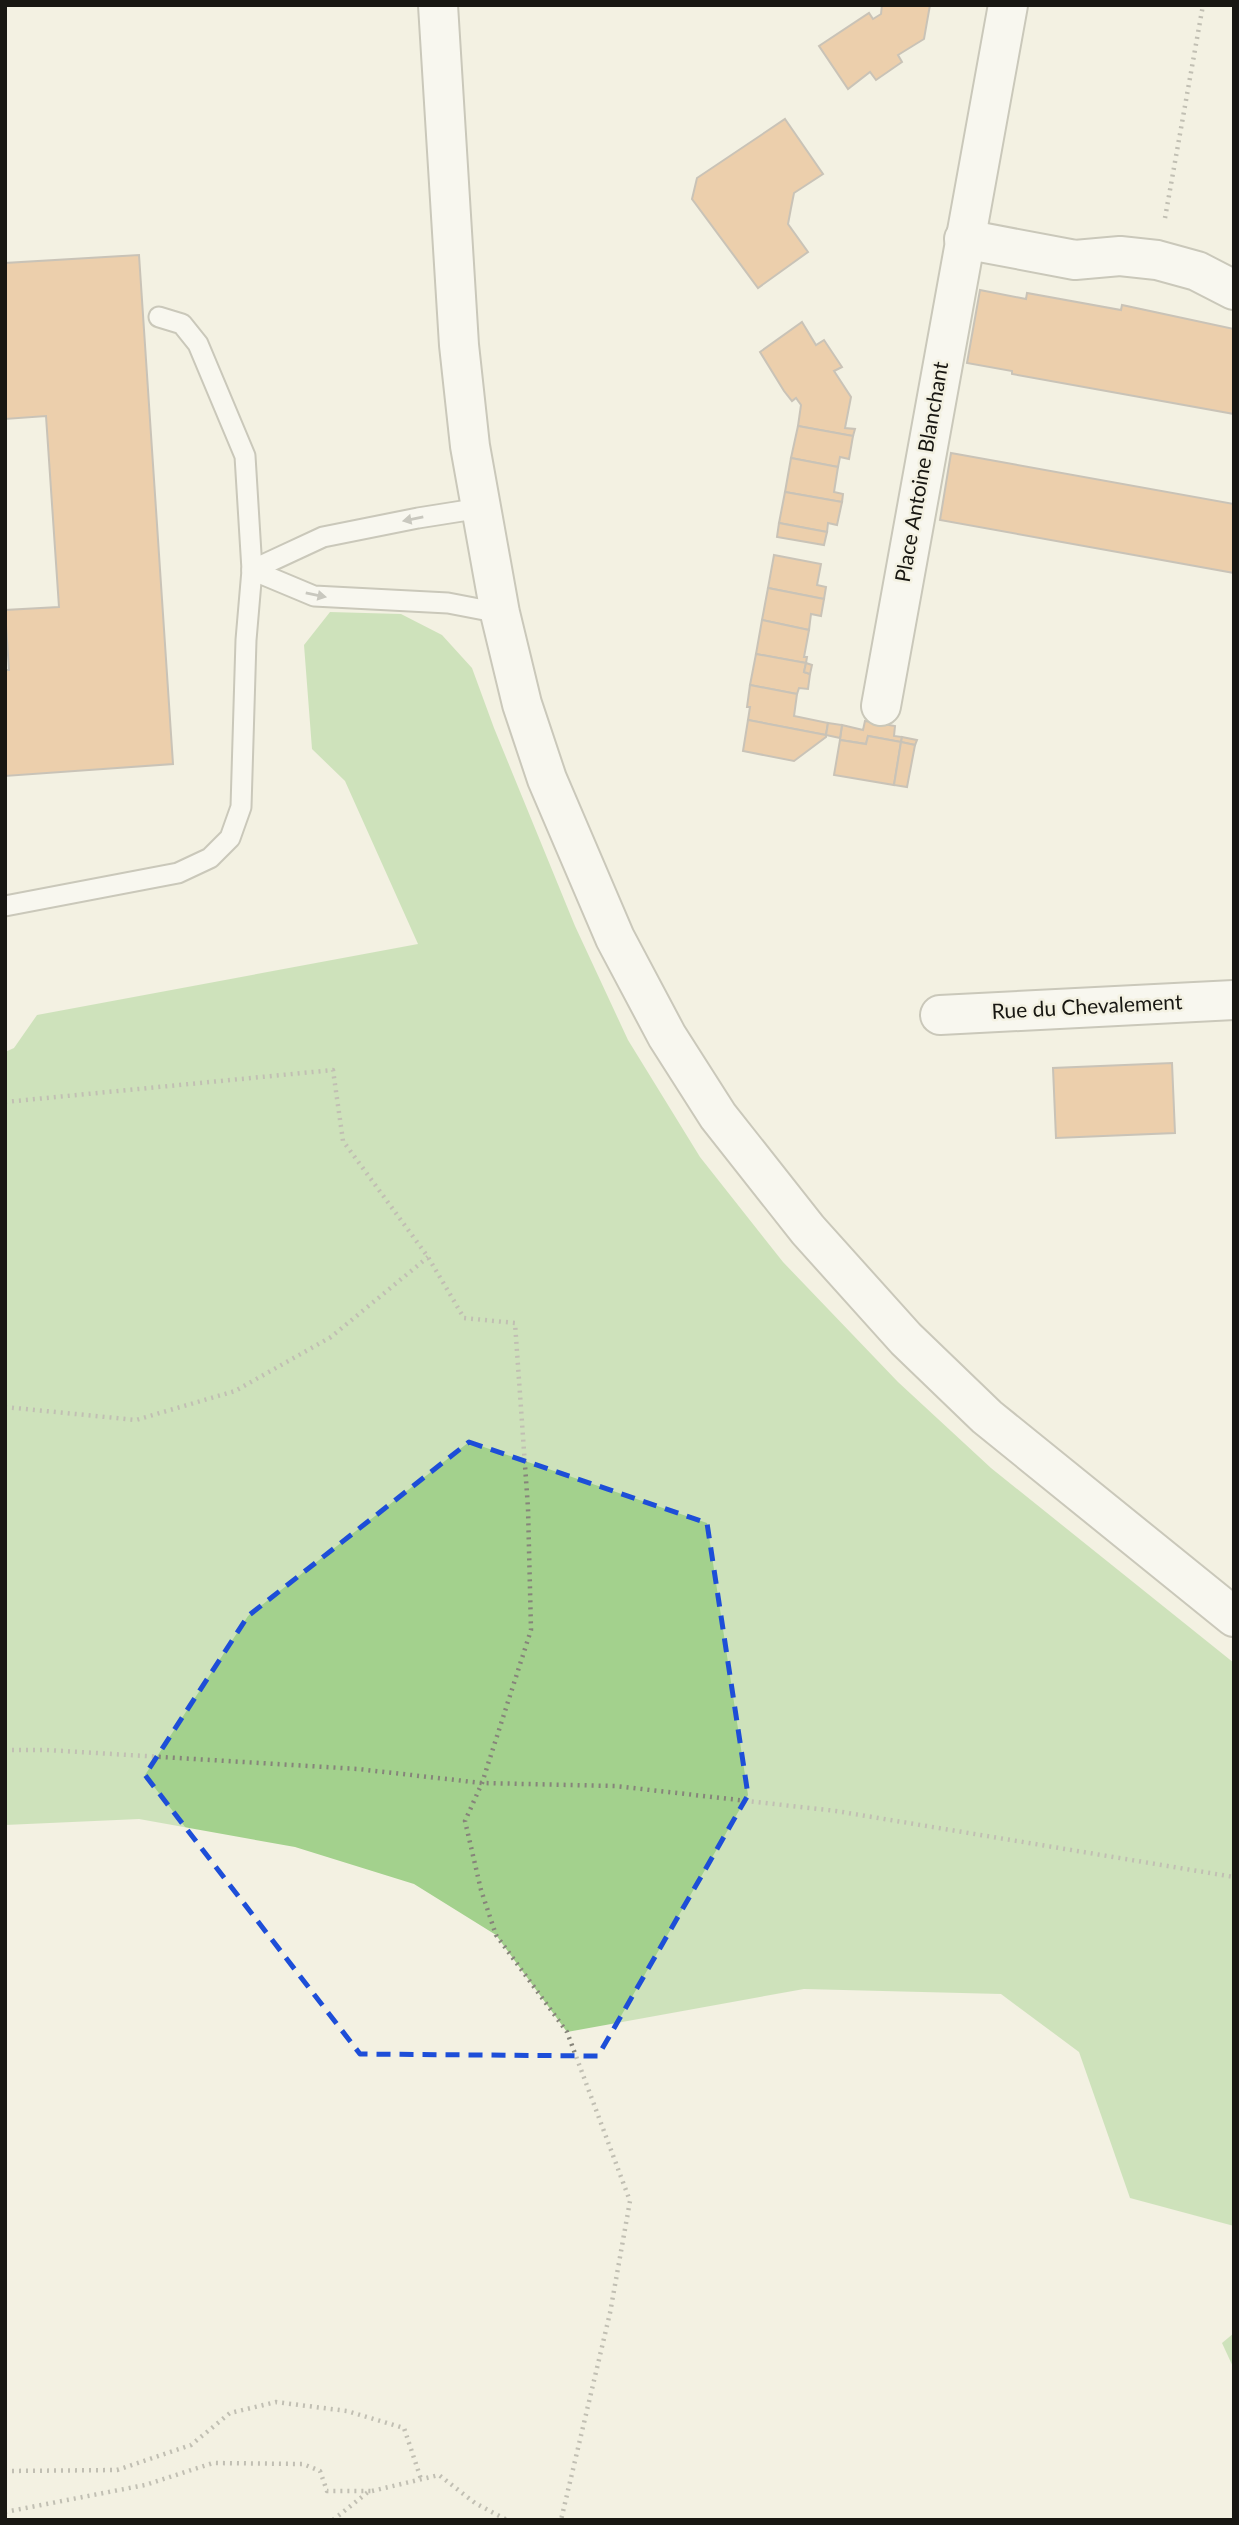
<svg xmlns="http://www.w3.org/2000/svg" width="1239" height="2525" font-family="Lato,sans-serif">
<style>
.green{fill:#a3d18d}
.building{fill:#e5a66a;stroke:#978c83;stroke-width:2}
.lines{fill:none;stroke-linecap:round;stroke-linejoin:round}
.lane-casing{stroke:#99978a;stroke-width:23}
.street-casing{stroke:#99978a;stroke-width:42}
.secondary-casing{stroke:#99978a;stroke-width:42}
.path{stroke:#86847a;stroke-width:4.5;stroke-dasharray:2 5;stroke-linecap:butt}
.lane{stroke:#fff;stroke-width:19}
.street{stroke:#fff;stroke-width:38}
.secondary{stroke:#fff;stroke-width:38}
.oneway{fill:#979794}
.marked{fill:none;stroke:#1d4ed8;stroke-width:5;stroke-dasharray:14 9;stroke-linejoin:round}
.labels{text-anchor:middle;stroke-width:5;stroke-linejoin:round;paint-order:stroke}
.street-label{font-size:21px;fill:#181712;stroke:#f3f1e2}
</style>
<rect width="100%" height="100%" fill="#f3f1e2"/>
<g class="green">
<polygon points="330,612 401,614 442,635 472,668 494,728 575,926 628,1040 700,1157 783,1262 898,1382 991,1468 1234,1663 1234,2226 1130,2198 1079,2052 1001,1994 804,1989 567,2032 496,1935 414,1884 295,1847 139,1819 5,1825 5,1052 14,1048 37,1015 418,944 345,781 312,749 304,645"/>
<polygon points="1234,2333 1234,2369 1222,2343"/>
</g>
<g class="building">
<polygon points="882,5 930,5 924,39 898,55 902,62 876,80 870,72 848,89 819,46 869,13 873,19 881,14"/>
<polygon points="785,119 823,174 794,193 791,208 788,224 808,252 758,288 692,199 697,178"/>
<polygon points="139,255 173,764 5,776 5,670 9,670 5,610 59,607 46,416 5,419 5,263"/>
<polygon points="980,290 1026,299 1027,293 1121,310 1122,305 1234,329 1234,414 1012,374 1012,371 967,363"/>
<polygon points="802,322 816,345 824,340 842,367 834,371 851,397 845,428 855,429 853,436 798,426 801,405 796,398 792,401 784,391 760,352"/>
<polygon points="798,426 853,436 849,459 840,457 838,467 791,458"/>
<polygon points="951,453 1234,504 1234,573 940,520"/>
<polygon points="791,458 838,467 834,492 843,494 842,502 785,492"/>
<polygon points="785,492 842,502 837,525 828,523 827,532 779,523"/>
<polygon points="779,523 827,532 824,545 777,537"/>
<polygon points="774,555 821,564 817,585 826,587 824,599 768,588"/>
<polygon points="768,588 824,599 821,616 811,614 809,630 762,620"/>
<polygon points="762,620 809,630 804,657 807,657 806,663 756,654"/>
<polygon points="756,654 806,663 804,672 810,674 808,689 799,688 797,694 750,685"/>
<polygon points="806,663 812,665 810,674 804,672"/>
<polygon points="750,685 797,694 794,716 828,723 826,735 748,720 750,707 747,707"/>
<polygon points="748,720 826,735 826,737 794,761 743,751"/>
<polygon points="865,721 895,726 894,736 902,737 901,742 868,736 866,744 840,740 842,725 863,730"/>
<polygon points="828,723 842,725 840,738 826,735"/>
<polygon points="868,736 901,742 894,785 834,775 840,740 866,744"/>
<polygon points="902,737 917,740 915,745 901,742"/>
<polygon points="901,742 915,745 907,787 894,785"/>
<polygon points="1172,1063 1175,1133 1056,1138 1053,1068"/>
</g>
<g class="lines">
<g class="lane-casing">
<g id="lane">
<polyline points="252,570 314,596 448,603 500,613"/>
<polyline points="252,570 323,537 418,518 481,508"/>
<polyline points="5,906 178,873 210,858 230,838 241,807 246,640 252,570 245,456 198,344 182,324 159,317"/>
</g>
</g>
<g class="street-casing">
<g id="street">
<polyline points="964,239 1075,260 1120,256 1157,260 1197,271 1234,290"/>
<polyline points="881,706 1008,5"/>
<polyline points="940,1015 1234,1000"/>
</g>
</g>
<g class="secondary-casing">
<polyline id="secondary" points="438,5 459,345 470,446 500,613 522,704 547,779 615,938 667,1036 718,1116 808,1230 906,1339 987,1417 1234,1617"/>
</g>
<g class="path">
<polyline points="1165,218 1203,5"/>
<polyline points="5,1102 333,1070 343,1141 428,1257 464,1318 515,1323 528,1508 531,1630 482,1783 465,1821 481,1890 496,1935 567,2032 630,2201 610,2313 561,2520"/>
<polyline points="5,1407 136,1420 235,1391 331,1337 428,1257"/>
<polyline points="5,1750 47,1750 358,1769 482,1783 615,1786 836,1811 1234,1877"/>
<polyline points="5,2471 117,2470 191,2445 230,2413 276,2402 347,2411 404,2428 421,2479"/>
<polyline points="5,2512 145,2485 213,2463 303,2464 320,2471 327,2491 373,2491"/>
<polyline points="333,2520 368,2492 439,2475 475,2503 507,2520"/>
</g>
<use href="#lane" class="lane"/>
<use href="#street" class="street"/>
<use href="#secondary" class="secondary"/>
</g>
<defs><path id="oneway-solid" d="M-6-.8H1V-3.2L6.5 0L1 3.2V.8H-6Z" transform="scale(1.75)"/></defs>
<g class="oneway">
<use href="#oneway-solid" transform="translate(413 519) rotate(169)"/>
<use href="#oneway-solid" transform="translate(316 595) rotate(12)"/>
</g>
<path d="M0 0H1239V2525H0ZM469 1442 707 1523 748 1795 598 2056 360 2054 145 1775 248 1616Z" fill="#f3f1e2" fill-opacity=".55" fill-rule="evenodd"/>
<path class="marked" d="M469 1442 707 1523 748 1795 598 2056 360 2054 145 1775 248 1616Z"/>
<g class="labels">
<g class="street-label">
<text transform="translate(922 472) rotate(-80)" y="7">Place Antoine Blanchant</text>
<text transform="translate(1087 1007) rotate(-3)" y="7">Rue du Chevalement</text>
</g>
</g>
<rect width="1239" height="2525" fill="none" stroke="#181712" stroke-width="14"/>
</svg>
